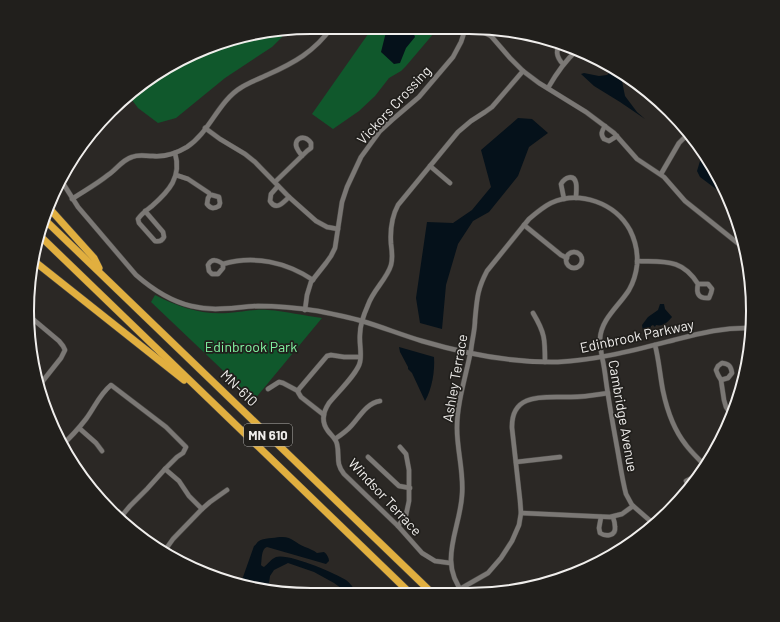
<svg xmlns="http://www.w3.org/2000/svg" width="780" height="622" font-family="Barlow,sans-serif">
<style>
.green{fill:#10582c}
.water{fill:#05111a}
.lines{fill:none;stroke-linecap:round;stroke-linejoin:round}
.minor-casing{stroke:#484643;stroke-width:5.5}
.highway-casing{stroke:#484643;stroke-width:8}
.minor{stroke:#7b7875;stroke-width:4.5}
.highway{stroke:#e1af3f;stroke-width:7}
.labels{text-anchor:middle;stroke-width:3.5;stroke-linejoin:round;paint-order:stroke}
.shield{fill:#211f1c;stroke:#b2b0ae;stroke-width:1}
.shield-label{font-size:13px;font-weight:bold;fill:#f0eeec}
.street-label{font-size:14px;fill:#f0eeec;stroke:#211f1c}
.park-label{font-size:14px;fill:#82f5a2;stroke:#211f1c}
.rim{fill:none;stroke:#f0eeec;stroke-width:2}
</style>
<rect width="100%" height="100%" fill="#2b2825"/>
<g class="green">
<polygon points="373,27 429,27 434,33 406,66 401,71 389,78 375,96 359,111 333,129 312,114"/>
<polygon points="289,30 272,47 225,78 176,118 158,123 138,108 132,100 132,94 169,65 238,37"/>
<path d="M155 295C179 307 201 315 228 313 242 312 254 309 268 310 286 311 304 316 322 318L254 400 151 302Z"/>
</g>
<g class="water">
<polygon points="388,27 410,27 412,29 415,37 406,48 400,63 394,64 381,52 385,36"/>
<polygon points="618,70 626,76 622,81 625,96 637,112 645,119 620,102 594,86 581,74 584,73 599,76 607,75 612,71"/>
<polygon points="518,118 532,119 548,133 529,147 518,176 489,212 473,221 458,244 446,285 442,329 420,323 416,298 427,222 453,223 472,210 491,187 481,150"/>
<polygon points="700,161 704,161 714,172 717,173 728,198 700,177 697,171"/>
<path d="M660 304H664L665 309 672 317C668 322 663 327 656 325L655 327 653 325 651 326 650 331H643L642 325 648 317 658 310Z"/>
<path d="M399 347 434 357C435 371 432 389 425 401L412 373 408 369V367L400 352Z"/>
<path d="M280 537C292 536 295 543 305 547 310 549 313 550 317 553L324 552C327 554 329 558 329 561L326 564 267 547C261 549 262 559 261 565L262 566 264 567C268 564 271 559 276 557 288 553 335 573 346 580 350 583 353 587 356 592L345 591 334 583 314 572 288 563 274 570 270 576 269 583 265 587 256 590 237 584 241 580 243 577 254 546C256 545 257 542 259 541 263 538 274 538 280 537Z"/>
</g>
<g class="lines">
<g class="minor-casing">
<g id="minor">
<polyline points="465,28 476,29 481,31 491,36 510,58 523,71 539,83 586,112 614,133 637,159 664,177 685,201 745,249"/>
<polyline points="491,36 495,29"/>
<path d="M563 64C557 58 553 47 564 44"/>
<path d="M548 88C556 74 565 61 577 50"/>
<path d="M605 126C602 131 600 134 604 139L609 141 617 136"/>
<polyline points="205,128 220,139 245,154 255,162 289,197 316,221 327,227 338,229"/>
<polyline points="430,166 450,183"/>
<polyline points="661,174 679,143 687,135"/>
<path d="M176 175 188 179 209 193 210 195 208 198 207 204C211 209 214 209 219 206L220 203 219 197 212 195H210"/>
<path d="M61 180 78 207 136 275C152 289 170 301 191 306 215 312 234 307 258 306 278 306 298 308 318 311 333 314 348 317 362 321 382 327 402 335 422 341 466 354 512 363 558 362 598 360 635 350 674 340 701 333 724 327 752 328"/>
<path d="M275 182 307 151 311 148V143C304 132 291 140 298 150 298 151 302 155 302 156"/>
<path d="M278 186 271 194 270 201C276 211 283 203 289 197"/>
<path d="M72 199C84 191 97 184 108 175 116 170 122 160 132 157 139 154 145 156 153 156 165 157 177 153 187 147 210 132 218 101 242 87 250 82 259 79 267 75 294 63 314 52 332 27"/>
<path d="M564 199 561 184C565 177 574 174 576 183 577 188 576 193 576 198"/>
<path d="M145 211 163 232 164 237C162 241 159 242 155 241L139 223 138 219C142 213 147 210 152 206 169 191 182 177 175 153"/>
<polyline points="524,225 561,255 567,258"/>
<circle cx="574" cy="260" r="8"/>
<path d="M637 261C664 262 682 258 698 284 696 293 698 299 709 298L711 293 712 289 708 284H698"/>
<path d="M223 264V268L218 274H212L209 271 208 265C212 258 217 260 223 264 254 255 286 262 313 280"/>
<polyline points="305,310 307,295 311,282 326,263 331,256 335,248 342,202 347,187 361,157 380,131 392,120 419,97 453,57 461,42 463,36 465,28"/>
<path d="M533 313C545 333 545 339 545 362"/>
<polyline points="28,315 59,341 63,346 65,350 61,358 38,387"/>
<path d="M655 345C659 360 660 376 663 391 667 410 674 430 686 445 692 453 699 459 705 466"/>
<path d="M721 380 728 378 732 373C731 366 729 364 722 363L718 366 716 370 718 375 721 380 724 400 726 407 732 416"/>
<polyline points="268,389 279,382 283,383 298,391"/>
<polyline points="324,415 301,397 298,392 299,389 327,356 331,355 344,357 360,357"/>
<polyline points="79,428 96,443 102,451"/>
<path d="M335 439C341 435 347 431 352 425 360 416 367 403 380 401"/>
<path d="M62 445C71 437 79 428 86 419 95 407 99 395 111 385L166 427 186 447 183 453 177 457 165 469 147 489 130 506 120 518"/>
<polyline points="368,457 399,486 410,488"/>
<polyline points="516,462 560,457"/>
<polyline points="165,469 179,481 189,496 202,509"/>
<polyline points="686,481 694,477 706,466"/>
<polyline points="521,513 610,517 622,514 633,506"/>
<path d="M601 517 599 528 600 533C606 537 616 536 615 527 615 524 614 520 613 517"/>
<polyline points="398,526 406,515 409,501 409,470 406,454 400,447"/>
<polyline points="163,553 173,539 202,509 210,502 227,490"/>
<path d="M450 563 435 561 422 553 398 526 344 474C335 463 340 456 337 444 336 439 332 436 328 431 321 422 323 412 329 403 337 393 358 373 360 362 362 353 359 343 360 334 360 324 364 314 368 305 373 290 387 279 391 265 393 258 392 251 391 244 390 230 391 218 398 205L458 132 471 121 485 112 492 107 523 71"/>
<polyline points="558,580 565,578"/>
<path d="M460 589 488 573 501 558 512 541 519 525 521 513 520 500 512 428C511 391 546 398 571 397 583 397 595 395 608 393"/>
<path d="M464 594C437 562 460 530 462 495 464 472 457 451 457 428 457 402 466 376 471 350 472 340 475 330 475 320 477 299 477 290 487 271L529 219C536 213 543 207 551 203 580 190 615 203 630 230 635 240 638 253 637 265 636 274 633 283 629 290 619 306 601 319 600 339 600 345 601 351 602 357 604 365 605 373 606 381 609 403 613 425 617 447 620 463 622 479 626 494L632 505 655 525"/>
</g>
</g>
<g class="highway-casing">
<g id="highway">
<polyline points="49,208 94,258 99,268"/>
<polyline points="44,219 432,593"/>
<polyline points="38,234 410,593"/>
<polyline points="34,261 184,380"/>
</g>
</g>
<use href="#minor" class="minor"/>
<use href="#highway" class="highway"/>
</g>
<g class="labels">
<rect class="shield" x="244" y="424" width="48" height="22" rx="3"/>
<g class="shield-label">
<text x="268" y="440">MN 610</text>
</g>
<g class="street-label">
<text transform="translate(394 105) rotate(-47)" y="5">Vickors Crossing</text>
<text transform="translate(637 336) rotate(-12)" y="5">Edinbrook Parkway</text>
<text transform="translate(455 378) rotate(-80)" y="5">Ashley Terrace</text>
<text transform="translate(239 388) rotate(44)" y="5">MN-610</text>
<text transform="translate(623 416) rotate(80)" y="5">Cambridge Avenue</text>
<text transform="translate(385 497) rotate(47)" y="5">Windsor Terrace</text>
</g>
<g class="park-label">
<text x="251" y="352">Edinbrook Park</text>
</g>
</g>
<path d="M0 0H780V622H0ZM311 34H469A277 277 0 0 1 746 311V311A277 277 0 0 1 469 588H311A277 277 0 0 1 34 311V311A277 277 0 0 1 311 34Z" fill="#211f1c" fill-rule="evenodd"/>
<path class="rim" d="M311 34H469A277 277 0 0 1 746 311V311A277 277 0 0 1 469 588H311A277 277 0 0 1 34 311V311A277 277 0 0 1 311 34Z"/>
</svg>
